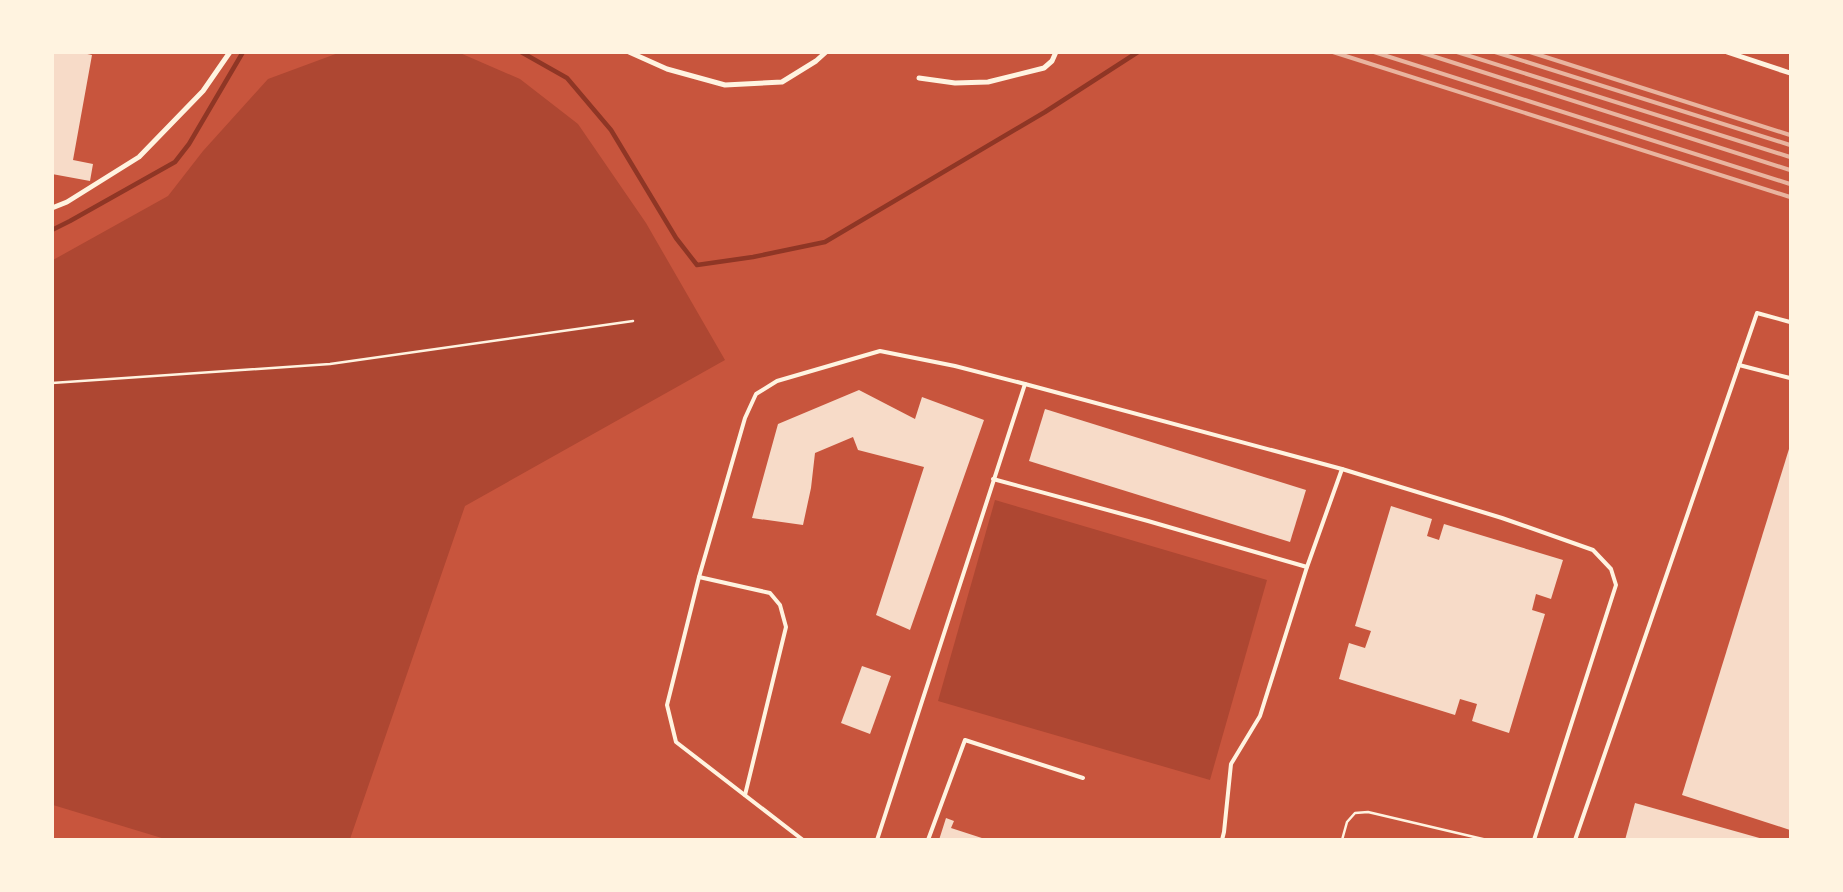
<svg xmlns="http://www.w3.org/2000/svg" width="1843" height="892" font-family="Commissioner,sans-serif">
<style>
.green{fill:#ae4732}
.lines{fill:none;stroke-linecap:round;stroke-linejoin:round}
.stream{stroke:#8f3625;stroke-width:4.5}
.building{fill:#f7dbc8}
.path{stroke:#fff3e0;stroke-width:2.5}
.service{stroke:#fff3e0;stroke-width:4}
.minor{stroke:#fff3e0;stroke-width:5}
.rail{stroke:#e9b49f;stroke-width:4}
</style>
<rect width="100%" height="100%" fill="#c8553d"/>
<g class="green">
<polygon points="341,52 460,53 520,79 578,124 646,223 725,360 465,506 350,839 165,839 53,805 53,260 168,196 203,151 268,79"/>
<polygon points="995,500 1267,580 1210,780 938,701"/>
</g>
<g class="lines">
<g class="stream">
<polyline points="521,52 567,78 611,130 676,238 697,265 753,257 825,242 1045,112 1138,52"/>
<polyline points="52,230 70,221 175,162 189,144 243,52"/>
</g>
</g>
<g class="building">
<polygon points="52,52 78,52 92,55 73,160 93,164 90,181 52,174"/>
<polygon points="859,390 915,419 922,397 984,420 910,630 876,615 924,467 858,450 853,437 815,453 811,488 803,525 752,518 778,424"/>
<polygon points="1045,409 1306,490 1290,542 1029,461"/>
<polygon points="1789,449 1790,450 1790,830 1682,795"/>
<polygon points="1391,506 1432,519 1427,536 1439,540 1444,524 1563,560 1551,599 1536,594 1532,610 1545,614 1509,733 1472,721 1477,704 1460,699 1455,715 1339,679 1349,643 1365,648 1371,631 1355,626"/>
<polygon points="862,666 891,676 870,734 841,723"/>
<polygon points="1635,803 1763,839 1763,840 1625,840"/>
<polygon points="946,818 954,821 951,828 988,840 939,840"/>
</g>
<g class="lines">
<g class="path">
<polyline points="52,383 330,364 633,321"/>
<polyline points="1342,840 1347,822 1355,813 1368,812 1487,840"/>
</g>
<g class="service">
<polyline points="1739,365 1790,378"/>
<polyline points="1025,384 1342,469 1502,518 1593,550 1611,569 1616,585 1534,840"/>
<polyline points="993,479 1148,521 1307,567"/>
<polyline points="699,577 770,593 780,605 786,627 745,795"/>
<polyline points="803,840 676,742 667,705 699,577 745,418 756,394 777,381 880,351 955,366 1025,384 877,840"/>
<polyline points="928,840 965,740 1083,778"/>
<polyline points="1222,840 1224,832 1231,764 1260,716 1307,567 1342,469"/>
<polyline points="1575,840 1757,313 1790,322"/>
</g>
<g class="minor">
<polyline points="629,52 667,69 725,85 782,82 816,61 826,52"/>
<polyline points="1727,52 1790,73"/>
<polyline points="919,78 955,83 988,82 1044,68 1052,61 1056,52"/>
<polyline points="52,208 67,202 139,157 203,91 230,52"/>
</g>
<g class="rail">
<polyline points="1333,52 1790,197"/>
<polyline points="1374,52 1790,184"/>
<polyline points="1420,52 1790,170"/>
<polyline points="1457,52 1790,157"/>
<polyline points="1495,52 1790,145"/>
<polyline points="1530,52 1790,135"/>
</g>
</g>
<rect width="1843" height="892" fill="none" stroke="#fff3e0" stroke-width="108"/>
</svg>
